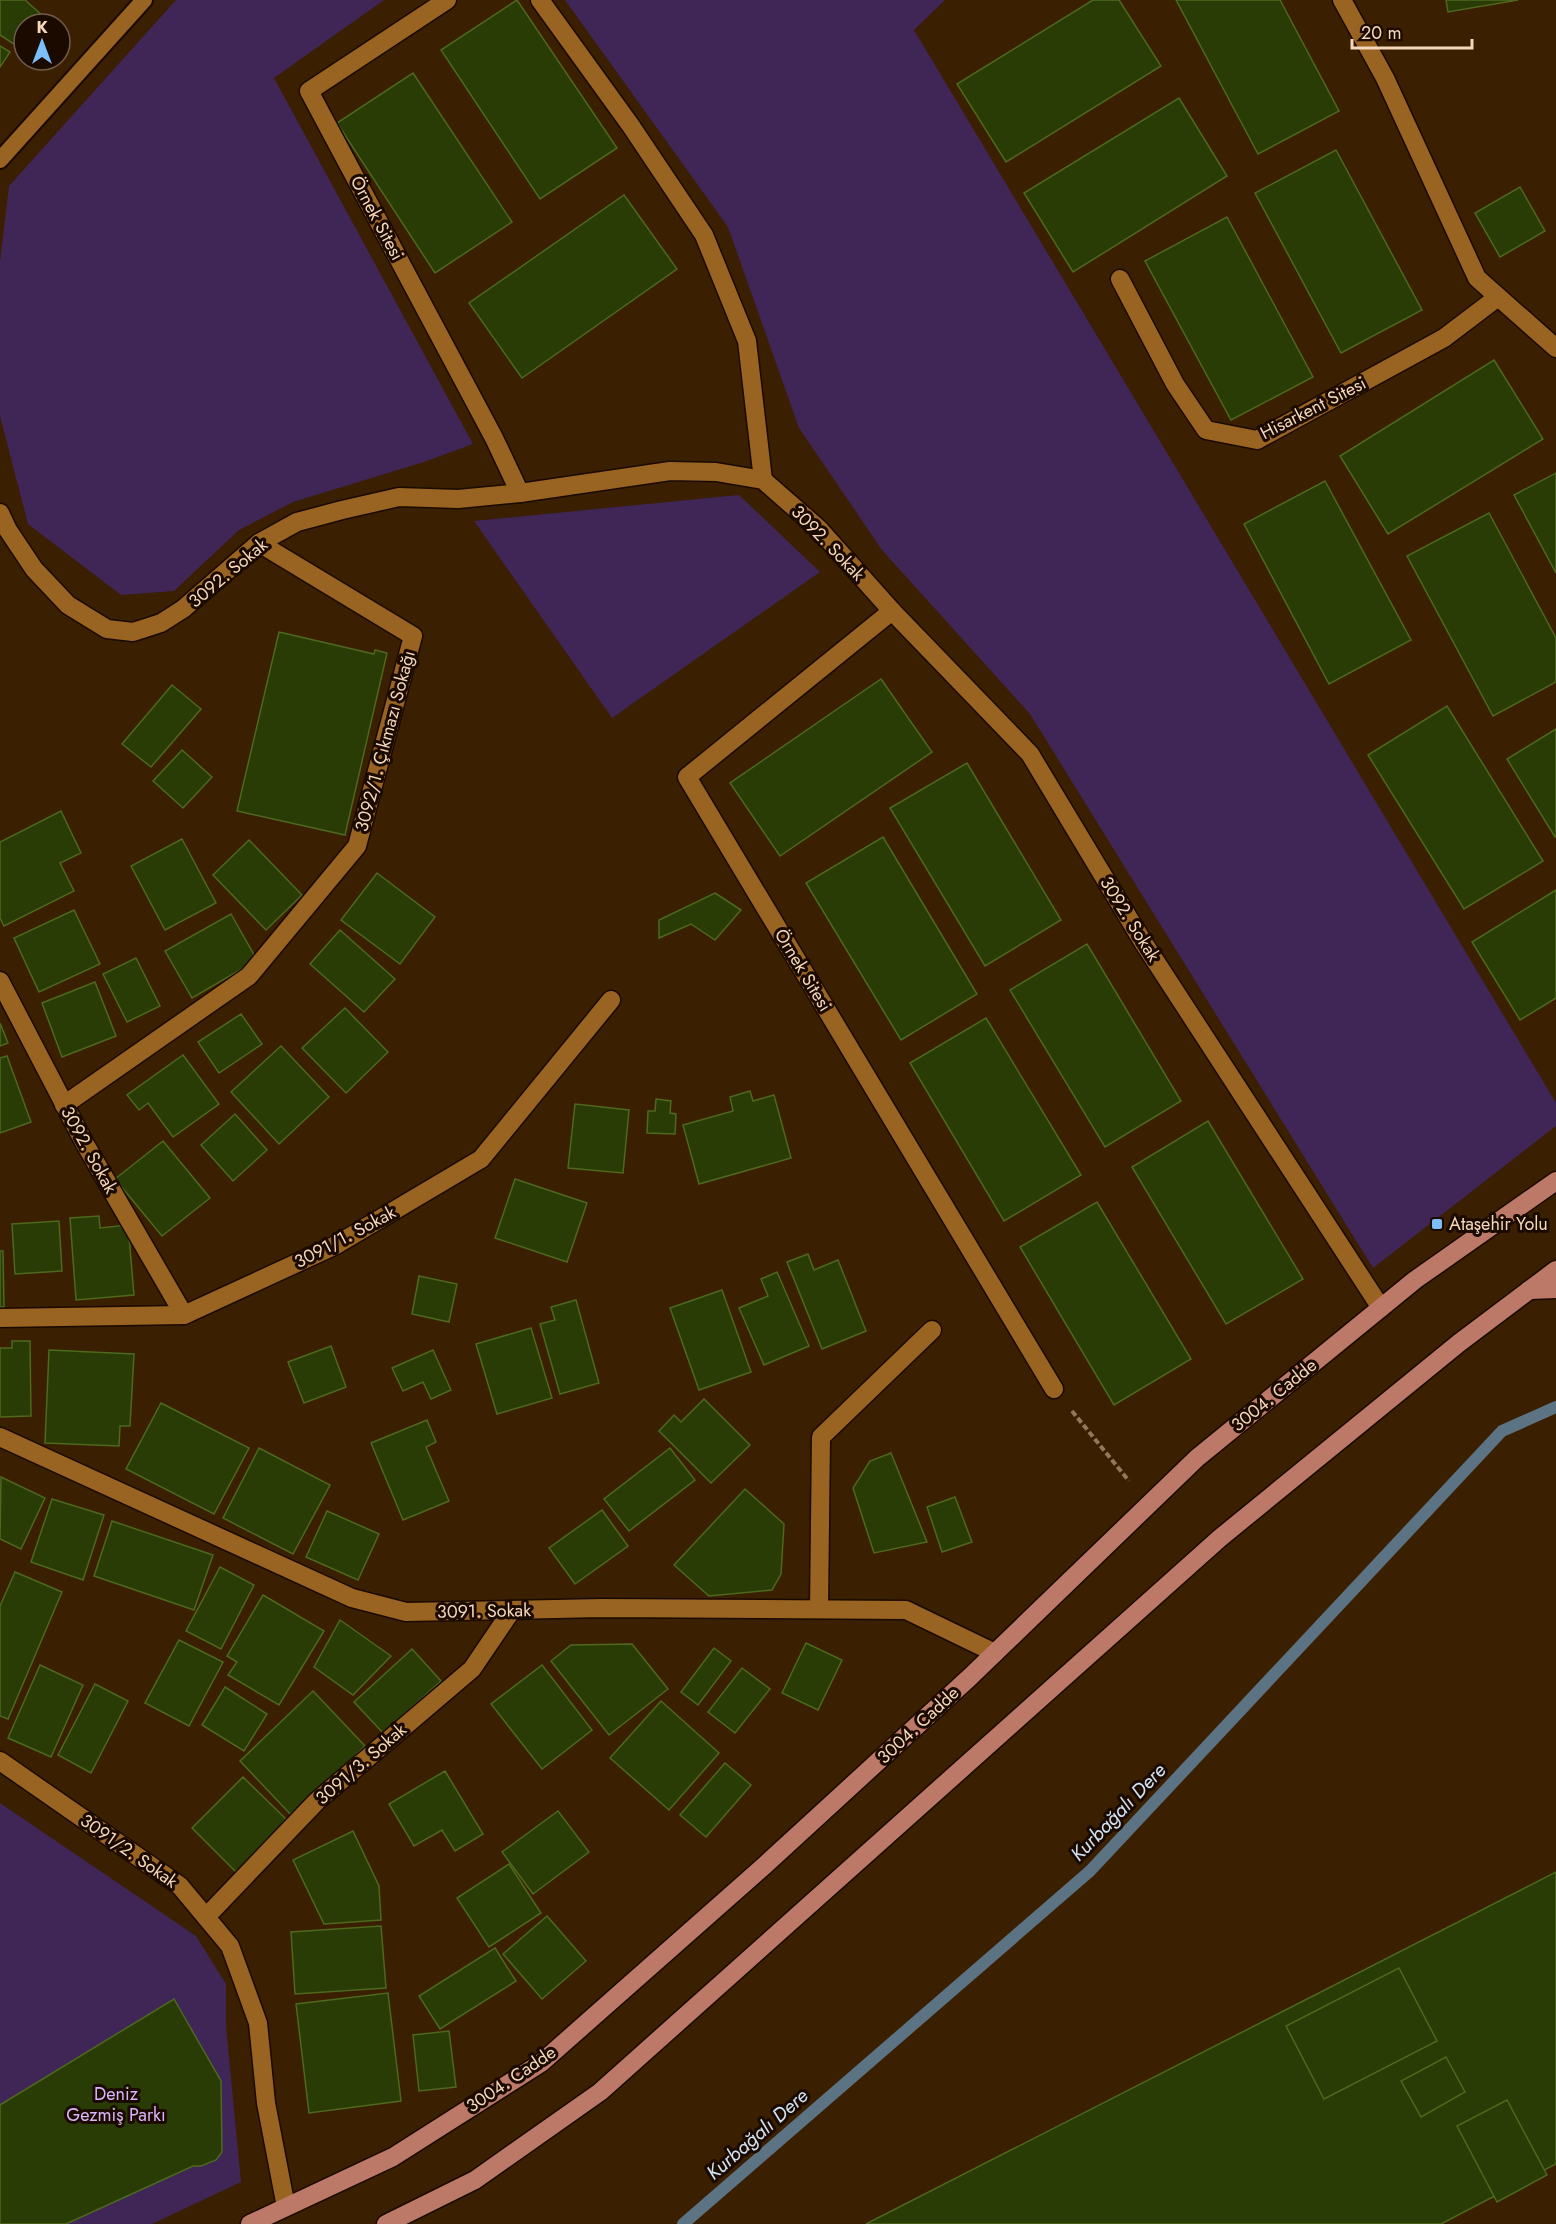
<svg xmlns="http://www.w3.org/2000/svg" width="1556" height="2224" font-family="Jost,sans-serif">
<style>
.green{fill:#402656}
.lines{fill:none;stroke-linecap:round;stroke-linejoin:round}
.stream{stroke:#5c7384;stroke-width:12}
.building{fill:#2a3c05;stroke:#4e681e;stroke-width:1.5}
.lane-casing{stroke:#1b0a00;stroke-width:20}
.street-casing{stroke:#1b0a00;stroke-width:21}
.primary-casing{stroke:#1b0a00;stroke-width:21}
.path{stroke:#937758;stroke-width:4;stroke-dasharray:6 3;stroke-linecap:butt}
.lane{stroke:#996322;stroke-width:16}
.street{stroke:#996322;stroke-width:18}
.primary{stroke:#bc7968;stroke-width:18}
.poi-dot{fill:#7cbef9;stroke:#1b0a00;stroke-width:2}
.labels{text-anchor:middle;stroke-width:6;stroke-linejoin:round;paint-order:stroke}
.street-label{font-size:18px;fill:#f5d7b9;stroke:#1b0a00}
.poi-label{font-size:18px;fill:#f5d7b9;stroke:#1b0a00;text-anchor:start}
.park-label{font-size:18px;fill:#d7b6f9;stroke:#1b0a00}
.water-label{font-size:20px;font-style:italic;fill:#d0e4f6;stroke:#1b0a00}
</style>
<rect width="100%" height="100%" fill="#3a1f00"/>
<g class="green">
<polygon points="176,0 384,0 274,78 473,444 424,462 293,502 239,530 174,591 121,595 28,524 0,416 0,262 9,186"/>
<polygon points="565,0 945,0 914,30 1556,1103 1556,1126 1373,1268 1030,714 882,550 799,428 728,227"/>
<polygon points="739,495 820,572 612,718 474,521"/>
<polygon points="0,1803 196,1936 226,1984 226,2026 241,2182 152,2224 0,2224"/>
</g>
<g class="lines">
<polyline class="stream" points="683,2224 1090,1871 1502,1431 1556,1407"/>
</g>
<g class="building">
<polygon points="0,0 25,0 44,17 38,24 24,24 24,42 20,48 0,35"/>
<polygon points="517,0 617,148 540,199 441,50"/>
<polygon points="1093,0 1119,0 1161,66 1006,162 957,84"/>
<polygon points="1176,0 1280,0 1339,111 1258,154"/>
<polygon points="1446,0 1518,0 1448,12"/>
<polygon points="0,46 10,52 0,67"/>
<polygon points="413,73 512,222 435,273 337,123"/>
<polygon points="1179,98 1227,176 1073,272 1024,193"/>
<polygon points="1336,150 1422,310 1341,353 1255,193"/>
<polygon points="1520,187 1545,231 1500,257 1475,213"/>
<polygon points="624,195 677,269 522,378 469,303"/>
<polygon points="1227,217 1313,377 1231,420 1145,261"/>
<polygon points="1494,360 1543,439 1388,534 1340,456"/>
<polygon points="1556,473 1556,573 1514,495"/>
<polygon points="1325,481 1411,640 1329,684 1244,524"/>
<polygon points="1489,513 1556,638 1556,682 1493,716 1407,556"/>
<polygon points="279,632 374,654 375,650 387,653 345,835 237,811"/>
<polygon points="881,679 932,752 780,856 730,783"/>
<polygon points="172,685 201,709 151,767 122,744"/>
<polygon points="1447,706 1543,861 1464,909 1368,755"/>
<polygon points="1556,729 1556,837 1555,837 1507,759"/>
<polygon points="182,750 212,777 183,808 153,781"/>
<polygon points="967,763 1061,920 985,966 890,808"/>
<polygon points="61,811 81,853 60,863 74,891 4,926 0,918 0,842"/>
<polygon points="883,837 977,994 901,1040 806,883"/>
<polygon points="182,839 216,903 165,930 131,866"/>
<polygon points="249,840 302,895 266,930 213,875"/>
<polygon points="377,873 435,917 400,964 341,920"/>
<polygon points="1556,890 1556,998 1520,1020 1472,942"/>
<polygon points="715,893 741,910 715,940 691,924 659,938 659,920"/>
<polygon points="74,910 100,964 39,992 14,938"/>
<polygon points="231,914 257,960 192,998 165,951"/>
<polygon points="340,930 395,979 364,1012 310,964"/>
<polygon points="1087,944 1181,1101 1105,1147 1010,990"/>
<polygon points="136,958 160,1006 127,1022 103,974"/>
<polygon points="95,982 116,1036 62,1057 42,1003"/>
<polygon points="345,1008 388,1052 346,1093 302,1048"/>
<polygon points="241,1014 262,1044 219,1073 198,1042"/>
<polygon points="986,1018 1081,1175 1004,1221 910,1063"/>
<polygon points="0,1023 8,1043 0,1046"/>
<polygon points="281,1046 329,1097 279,1144 231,1092"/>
<polygon points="183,1055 219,1104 173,1137 148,1103 139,1110 127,1095"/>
<polygon points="7,1056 31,1122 0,1133 0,1058"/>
<polygon points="750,1091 753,1101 774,1095 791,1158 699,1184 683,1125 733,1111 730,1097"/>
<polygon points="656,1099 671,1101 670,1113 676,1114 675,1134 647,1133 648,1111 655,1111"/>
<polygon points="575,1104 629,1110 623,1173 568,1168"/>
<polygon points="235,1114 267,1150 233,1181 201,1145"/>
<polygon points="1208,1121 1303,1279 1226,1324 1132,1167"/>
<polygon points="163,1141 210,1198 162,1236 115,1179"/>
<polygon points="515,1179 587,1203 567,1262 495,1238"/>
<polygon points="1097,1202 1191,1359 1114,1405 1020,1247"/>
<polygon points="99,1216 100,1228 128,1225 134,1295 76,1300 70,1218"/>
<polygon points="59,1221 62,1271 15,1274 12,1224"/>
<polygon points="0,1251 3,1251 4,1307 0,1307"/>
<polygon points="808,1254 814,1270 838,1260 866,1331 822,1349 787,1262"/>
<polygon points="777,1272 809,1346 764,1365 739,1308 768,1296 761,1279"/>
<polygon points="419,1276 457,1284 449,1322 412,1314"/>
<polygon points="722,1290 751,1372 699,1390 670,1308"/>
<polygon points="576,1300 599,1383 560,1394 540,1324 555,1320 551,1307"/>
<polygon points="531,1328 552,1398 497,1414 476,1344"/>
<polygon points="12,1341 30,1341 31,1416 0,1417 0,1348 12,1348"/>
<polygon points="331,1346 346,1387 304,1403 288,1362"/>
<polygon points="49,1350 134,1354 130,1426 120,1426 119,1446 45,1443"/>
<polygon points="433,1350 451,1390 431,1399 423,1382 403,1391 392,1368"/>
<polygon points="704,1399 750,1445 711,1483 659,1431 674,1415 681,1422"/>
<polygon points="161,1403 249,1448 214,1514 126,1469"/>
<polygon points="427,1420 436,1442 426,1447 449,1501 403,1520 371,1443"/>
<polygon points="259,1448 330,1485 293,1554 223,1518"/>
<polygon points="670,1448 695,1480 629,1531 604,1499"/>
<polygon points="891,1453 927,1542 874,1553 853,1488 870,1461"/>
<polygon points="1,1477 45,1498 21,1549 0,1539"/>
<polygon points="745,1489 784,1524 781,1574 772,1590 709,1596 674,1565"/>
<polygon points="955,1497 972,1542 942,1552 927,1507"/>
<polygon points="52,1499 104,1515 83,1580 31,1562"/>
<polygon points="602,1510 628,1546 575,1584 549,1548"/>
<polygon points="327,1511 379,1534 358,1580 306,1557"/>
<polygon points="112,1521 213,1555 194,1610 94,1576"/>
<polygon points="220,1567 254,1585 221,1649 186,1631"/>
<polygon points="15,1572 62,1592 8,1719 0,1716 0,1606"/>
<polygon points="263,1595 324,1631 279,1705 228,1675 237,1662 227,1656"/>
<polygon points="340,1620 391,1656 353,1695 314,1667"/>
<polygon points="179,1640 223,1662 189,1726 145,1703"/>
<polygon points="806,1643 842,1660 818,1710 782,1693"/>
<polygon points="632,1644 668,1689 609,1735 551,1661 571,1645"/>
<polygon points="714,1648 731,1661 698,1705 681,1692"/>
<polygon points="412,1649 441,1681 383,1733 354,1702"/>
<polygon points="40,1665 83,1685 51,1757 8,1738"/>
<polygon points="542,1665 592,1730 542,1769 491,1704"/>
<polygon points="742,1668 770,1689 735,1733 708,1712"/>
<polygon points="95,1684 128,1701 91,1773 58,1755"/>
<polygon points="225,1687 267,1714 244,1751 202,1725"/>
<polygon points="313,1691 365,1746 292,1816 240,1761"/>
<polygon points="661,1701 719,1753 669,1810 610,1758"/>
<polygon points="725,1763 751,1785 706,1837 680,1815"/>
<polygon points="445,1771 483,1834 455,1851 442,1830 414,1846 389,1804"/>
<polygon points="243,1777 287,1820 236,1872 192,1828"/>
<polygon points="558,1811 589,1852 533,1894 502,1852"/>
<polygon points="353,1831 379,1886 381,1920 324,1924 293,1860"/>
<polygon points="509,1864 541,1913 489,1947 457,1898"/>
<polygon points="1556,1872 1556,2164 1441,2224 866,2224"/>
<polygon points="547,1916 586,1961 542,1999 503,1954"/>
<polygon points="381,1926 386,1988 295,1994 291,1932"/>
<polygon points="495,1948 516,1981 440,2029 419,1996"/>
<polygon points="1399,1968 1437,2041 1324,2099 1286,2026"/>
<polygon points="388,1993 401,2101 309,2113 296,2004"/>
<polygon points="174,1999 221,2081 222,2152 216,2160 201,2166 193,2166 66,2224 0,2224 0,2105"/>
<polygon points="449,2031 456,2087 419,2091 413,2035"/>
<polygon points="1446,2057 1465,2092 1421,2117 1401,2081"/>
<polygon points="1507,2100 1547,2175 1497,2202 1457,2126"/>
</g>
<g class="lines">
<g class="lane-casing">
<polyline id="lane" points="0,160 144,0"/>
</g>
<g class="street-casing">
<g id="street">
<polyline points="447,0 309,91 494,438 520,493"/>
<polyline points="540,0 631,126 704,235 747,341 763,480"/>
<polyline points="1342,0 1385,78 1477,278 1556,348"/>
<polyline points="1120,279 1175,384 1206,430 1257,440 1444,338 1498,297"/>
<polyline points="0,513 8,530 34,569 68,605 107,629 133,632 161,623 183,609 259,543 297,522 342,510 399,497 458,499 520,493 670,471 716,472 763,480 819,529 892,611 1030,754 1143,942 1381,1308"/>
<polyline points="892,611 687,777 1054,1389"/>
<polyline points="0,981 85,1144 184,1315"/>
<polyline points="64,1105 249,976 357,846 413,636 259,543"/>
<polyline points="0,1318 184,1315 336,1245 481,1159 611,1000"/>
<polyline points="0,1437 352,1598 406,1612 602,1608 906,1610 995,1653"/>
<polyline points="819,1609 821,1437 932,1330"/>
<polyline points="0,1761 180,1886 230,1946 258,2023 266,2103 286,2207"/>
<polyline points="206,1917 317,1801 472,1669 512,1610"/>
</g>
</g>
<g class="primary-casing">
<g id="primary">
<polyline points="1529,1290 1556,1289"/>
<polyline points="250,2224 393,2157 541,2063 764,1866 970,1677 1197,1458 1415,1280 1556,1181"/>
<polyline points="386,2224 475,2180 600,2092 1220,1538 1459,1343 1556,1270"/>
</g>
</g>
<polyline class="path" points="1072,1411 1129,1481"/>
<use href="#lane" class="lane"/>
<use href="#street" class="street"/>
<use href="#primary" class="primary"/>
</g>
<rect class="poi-dot" x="1431" y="1218" width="12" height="12" rx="3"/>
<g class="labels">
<g class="street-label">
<text transform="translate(377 218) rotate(62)" y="6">Örnek Sitesi</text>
<text transform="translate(1313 408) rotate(-27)" y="6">Hisarkent Sitesi</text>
<text transform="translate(828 543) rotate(46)" y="6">3092. Sokak</text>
<text transform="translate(228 573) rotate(-40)" y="6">3092. Sokak</text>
<text transform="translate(385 741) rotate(-75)" y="6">3092/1. Çıkmazı Sokağı</text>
<text transform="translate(1130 919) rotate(58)" y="6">3092. Sokak</text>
<text transform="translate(803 970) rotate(59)" y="6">Örnek Sitesi</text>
<text transform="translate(89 1150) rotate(61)" y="6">3092. Sokak</text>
<text transform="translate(345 1237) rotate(-28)" y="6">3091/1. Sokak</text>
<text transform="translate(1274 1395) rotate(-39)" y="6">3004. Cadde</text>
<text transform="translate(484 1611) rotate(-1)" y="6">3091. Sokak</text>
<text transform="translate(918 1725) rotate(-43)" y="6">3004. Cadde</text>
<text transform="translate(361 1764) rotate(-41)" y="6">3091/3. Sokak</text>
<text transform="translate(129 1851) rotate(35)" y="6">3091/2. Sokak</text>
<text transform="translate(511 2079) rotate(-34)" y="6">3004. Cadde</text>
</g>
<g class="poi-label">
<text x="1449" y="1230">Ataşehir Yolu</text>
</g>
<g class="park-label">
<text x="116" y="2100">Deniz<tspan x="116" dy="21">Gezmiş Parkı</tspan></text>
</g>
<g class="water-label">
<text transform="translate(1118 1812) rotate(-46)" y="7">Kurbağalı Dere</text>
<text transform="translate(757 2134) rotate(-41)" y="7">Kurbağalı Dere</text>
</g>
</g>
<g transform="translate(42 42)"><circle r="28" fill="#1b0a00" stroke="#725c4a" stroke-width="1.5"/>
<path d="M0-4.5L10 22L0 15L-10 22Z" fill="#7cbef9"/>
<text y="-9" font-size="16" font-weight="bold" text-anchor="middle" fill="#f5d7b9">K</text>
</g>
<path d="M1352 39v9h120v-9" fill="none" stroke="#f5d7b9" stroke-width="3"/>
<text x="1361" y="39" font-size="18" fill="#f5d7b9" stroke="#1b0a00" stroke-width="4.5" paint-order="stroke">20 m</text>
</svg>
